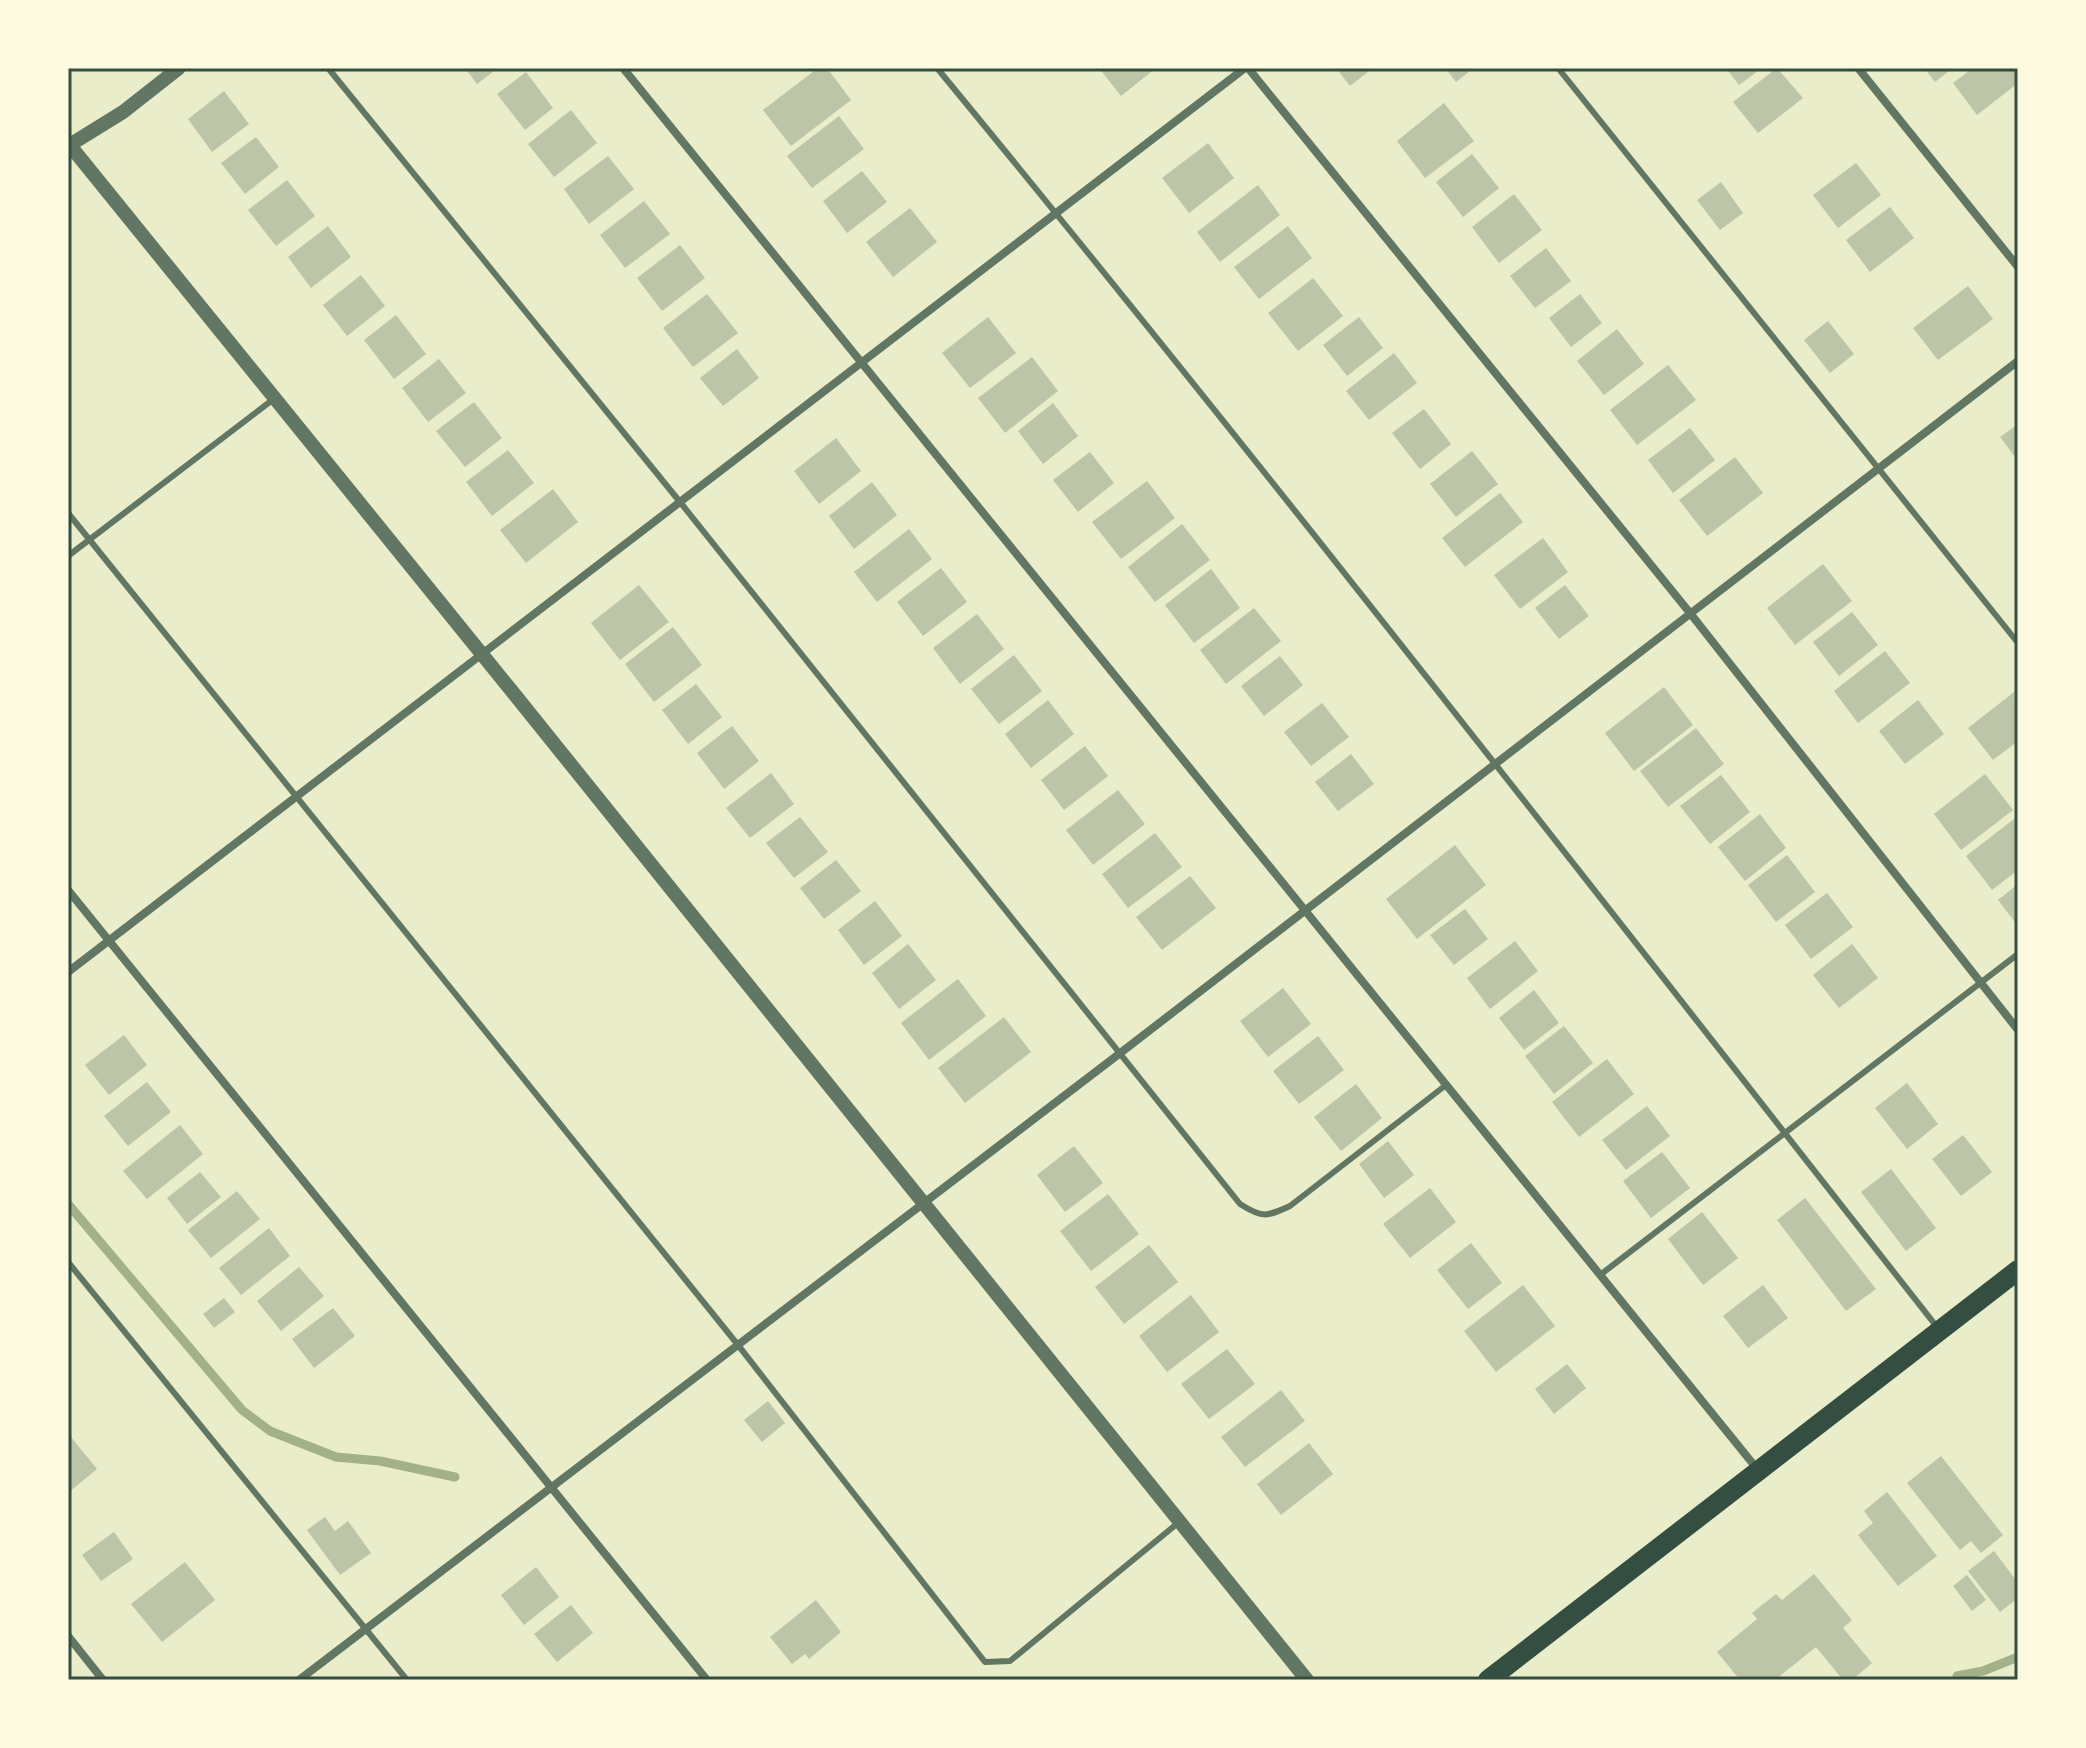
<svg xmlns="http://www.w3.org/2000/svg" width="2086" height="1748" font-family="Helvetica,sans-serif">
<style>
.lines{fill:none;stroke-linecap:round;stroke-linejoin:round}
.stream{stroke:#a3b18a;stroke-width:9}
.building{fill:#bcc5a7}
.service{stroke:#617663;stroke-width:6}
.minor{stroke:#617663;stroke-width:8}
.tertiary{stroke:#617663;stroke-width:14}
.primary{stroke:#344e41;stroke-width:20}
.neatline{fill:none;stroke:#344e41;stroke-width:3}
</style>
<rect width="100%" height="100%" fill="#e9edc9"/>
<g class="lines">
<g class="stream">
<polyline points="68,1204 242,1410 270,1431 336,1457 380,1461 455,1477"/>
<polyline points="1957,1676 1983,1671 2018,1657"/>
</g>
</g>
<g class="building">
<polygon points="465,68 498,68 477,84"/>
<polygon points="818,68 827,68 851,100 791,146 763,110"/>
<polygon points="1099,68 1156,68 1121,96"/>
<polygon points="1336,68 1373,68 1350,86"/>
<polygon points="1445,68 1474,68 1456,82"/>
<polygon points="1726,68 1762,68 1739,85"/>
<polygon points="1777,68 1803,98 1758,133 1733,102"/>
<polygon points="1924,68 1953,68 1935,82"/>
<polygon points="1973,68 2018,68 2018,83 1977,115 1953,83"/>
<polygon points="526,72 553,108 525,130 497,94"/>
<polygon points="224,91 249,124 212,152 188,119"/>
<polygon points="1444,103 1474,141 1425,178 1397,141"/>
<polygon points="571,110 597,143 554,177 528,144"/>
<polygon points="839,116 864,149 812,188 787,156"/>
<polygon points="256,137 279,167 245,194 221,163"/>
<polygon points="1208,143 1234,178 1189,213 1162,178"/>
<polygon points="1472,154 1499,188 1463,217 1436,182"/>
<polygon points="608,156 634,189 589,224 564,189"/>
<polygon points="1856,163 1881,195 1838,228 1813,195"/>
<polygon points="862,171 887,202 847,233 823,201"/>
<polygon points="287,180 315,216 276,246 248,210"/>
<polygon points="1721,182 1743,213 1720,230 1697,200"/>
<polygon points="1258,185 1280,215 1220,262 1197,232"/>
<polygon points="1514,194 1542,230 1499,263 1472,227"/>
<polygon points="644,201 670,234 625,268 600,235"/>
<polygon points="1890,207 1914,238 1870,272 1846,240"/>
<polygon points="910,208 937,242 893,277 866,242"/>
<polygon points="328,226 351,257 311,288 288,257"/>
<polygon points="1288,226 1312,258 1259,299 1234,267"/>
<polygon points="680,245 705,278 662,311 637,278"/>
<polygon points="1546,248 1571,281 1535,308 1510,276"/>
<polygon points="361,275 385,306 347,336 323,305"/>
<polygon points="1313,278 1343,316 1298,351 1268,313"/>
<polygon points="1968,286 1993,319 1938,360 1913,328"/>
<polygon points="707,294 738,333 693,367 663,328"/>
<polygon points="1580,294 1602,323 1571,347 1549,318"/>
<polygon points="396,315 426,354 394,379 364,340"/>
<polygon points="988,317 1016,353 970,388 942,353"/>
<polygon points="1359,317 1383,348 1347,376 1323,345"/>
<polygon points="1828,321 1854,354 1830,373 1804,340"/>
<polygon points="1617,329 1644,364 1604,395 1577,361"/>
<polygon points="737,349 759,378 723,406 700,378"/>
<polygon points="1394,353 1417,383 1369,420 1346,391"/>
<polygon points="1032,357 1058,391 1005,433 978,398"/>
<polygon points="439,359 466,393 428,422 402,388"/>
<polygon points="1668,365 1696,400 1637,445 1610,410"/>
<polygon points="474,402 502,438 465,467 436,431"/>
<polygon points="1053,403 1078,436 1043,464 1018,431"/>
<polygon points="1424,409 1451,444 1420,469 1392,433"/>
<polygon points="2018,424 2018,461 2000,437"/>
<polygon points="1690,428 1715,460 1673,493 1648,460"/>
<polygon points="836,438 861,471 819,504 794,471"/>
<polygon points="508,450 534,483 492,516 466,482"/>
<polygon points="1472,451 1498,484 1456,517 1430,484"/>
<polygon points="1090,452 1114,483 1078,512 1053,480"/>
<polygon points="1735,457 1763,493 1707,536 1679,500"/>
<polygon points="1147,481 1175,518 1121,559 1092,522"/>
<polygon points="872,482 897,515 854,549 829,516"/>
<polygon points="553,489 578,522 526,563 500,530"/>
<polygon points="1500,493 1523,522 1465,567 1442,538"/>
<polygon points="1182,524 1210,560 1155,602 1128,567"/>
<polygon points="909,529 932,559 877,602 854,572"/>
<polygon points="1543,538 1568,572 1520,609 1494,575"/>
<polygon points="1823,564 1852,601 1795,645 1767,608"/>
<polygon points="941,568 967,602 923,636 897,602"/>
<polygon points="1211,569 1240,608 1194,643 1165,605"/>
<polygon points="639,585 669,622 620,660 591,623"/>
<polygon points="1565,585 1589,616 1559,639 1535,608"/>
<polygon points="1254,608 1281,641 1226,684 1200,650"/>
<polygon points="1852,612 1878,645 1839,676 1813,642"/>
<polygon points="977,614 1004,649 960,684 933,648"/>
<polygon points="673,627 702,665 654,702 625,664"/>
<polygon points="1885,651 1910,683 1858,723 1834,691"/>
<polygon points="1014,655 1042,691 999,724 971,689"/>
<polygon points="1280,656 1303,685 1264,716 1241,686"/>
<polygon points="696,684 722,717 688,744 662,710"/>
<polygon points="1664,687 1693,725 1634,771 1605,733"/>
<polygon points="2018,689 2018,741 1993,760 1968,728"/>
<polygon points="1048,700 1074,734 1031,768 1005,734"/>
<polygon points="1918,700 1944,734 1905,764 1879,731"/>
<polygon points="1322,703 1349,737 1311,766 1284,732"/>
<polygon points="732,726 759,761 724,789 697,753"/>
<polygon points="1696,728 1724,764 1668,807 1640,771"/>
<polygon points="1085,746 1108,776 1064,810 1041,780"/>
<polygon points="1351,754 1374,784 1338,811 1315,782"/>
<polygon points="771,773 794,804 750,838 726,808"/>
<polygon points="1985,774 2013,810 1961,850 1934,814"/>
<polygon points="1721,775 1750,812 1710,844 1680,806"/>
<polygon points="1118,790 1145,824 1093,865 1066,830"/>
<polygon points="1760,814 1786,848 1745,881 1718,847"/>
<polygon points="2018,816 2018,870 1992,890 1966,856"/>
<polygon points="800,817 828,852 794,878 766,843"/>
<polygon points="1155,833 1182,867 1128,908 1102,874"/>
<polygon points="1455,845 1486,885 1417,939 1386,899"/>
<polygon points="1787,855 1815,892 1776,922 1748,885"/>
<polygon points="836,860 861,891 824,919 800,888"/>
<polygon points="1190,876 1216,908 1162,950 1136,917"/>
<polygon points="2018,884 2018,926 1998,900"/>
<polygon points="1827,893 1853,927 1811,959 1785,925"/>
<polygon points="875,901 902,936 864,965 838,930"/>
<polygon points="1465,909 1488,939 1454,965 1430,935"/>
<polygon points="1515,941 1538,971 1490,1009 1467,978"/>
<polygon points="908,944 936,980 899,1009 872,973"/>
<polygon points="1852,944 1878,978 1839,1008 1813,975"/>
<polygon points="958,979 986,1016 929,1060 901,1023"/>
<polygon points="1283,988 1311,1024 1268,1057 1240,1021"/>
<polygon points="1534,990 1559,1023 1524,1050 1499,1018"/>
<polygon points="1004,1017 1031,1052 965,1103 938,1068"/>
<polygon points="1564,1026 1593,1063 1554,1094 1525,1056"/>
<polygon points="124,1035 147,1065 109,1095 85,1065"/>
<polygon points="1318,1036 1344,1070 1299,1104 1273,1071"/>
<polygon points="1607,1059 1634,1094 1579,1137 1552,1102"/>
<polygon points="147,1082 171,1112 128,1146 104,1116"/>
<polygon points="1907,1083 1938,1124 1907,1149 1875,1108"/>
<polygon points="1356,1084 1382,1118 1341,1151 1314,1117"/>
<polygon points="1647,1106 1670,1136 1626,1170 1602,1140"/>
<polygon points="180,1125 203,1154 147,1199 123,1171"/>
<polygon points="1963,1135 1992,1172 1961,1196 1932,1159"/>
<polygon points="1388,1141 1414,1175 1384,1198 1359,1164"/>
<polygon points="1074,1146 1103,1183 1065,1212 1037,1175"/>
<polygon points="1662,1152 1690,1188 1651,1218 1623,1181"/>
<polygon points="1891,1169 1936,1228 1906,1251 1861,1192"/>
<polygon points="200,1172 221,1197 187,1224 167,1198"/>
<polygon points="1430,1188 1456,1222 1410,1258 1383,1224"/>
<polygon points="237,1191 260,1219 211,1258 188,1230"/>
<polygon points="1108,1194 1139,1234 1091,1271 1060,1231"/>
<polygon points="1805,1198 1876,1289 1846,1311 1777,1220"/>
<polygon points="1702,1212 1738,1258 1703,1285 1668,1239"/>
<polygon points="269,1228 290,1256 241,1295 219,1268"/>
<polygon points="1471,1243 1502,1283 1468,1309 1437,1270"/>
<polygon points="1149,1245 1178,1282 1124,1324 1095,1287"/>
<polygon points="299,1267 324,1296 281,1331 257,1301"/>
<polygon points="1523,1285 1555,1326 1496,1372 1464,1331"/>
<polygon points="1763,1285 1788,1318 1748,1348 1723,1316"/>
<polygon points="1191,1295 1219,1332 1167,1372 1139,1336"/>
<polygon points="224,1298 235,1312 214,1328 203,1314"/>
<polygon points="333,1308 355,1336 314,1368 292,1339"/>
<polygon points="1227,1349 1255,1384 1209,1419 1181,1384"/>
<polygon points="1567,1364 1586,1388 1554,1414 1535,1389"/>
<polygon points="1281,1390 1305,1421 1245,1467 1221,1437"/>
<polygon points="768,1401 785,1423 762,1442 744,1420"/>
<polygon points="71,1437 97,1469 68,1493 68,1439"/>
<polygon points="1309,1443 1333,1474 1281,1515 1257,1484"/>
<polygon points="1941,1456 2003,1535 1981,1553 1971,1541 1960,1550 1907,1483"/>
<polygon points="1887,1492 1937,1556 1898,1586 1858,1535 1873,1523 1864,1511"/>
<polygon points="325,1517 335,1531 348,1521 371,1553 340,1575 307,1530"/>
<polygon points="114,1532 133,1559 101,1581 82,1555"/>
<polygon points="1994,1551 2018,1583 2018,1598 2000,1612 1968,1571"/>
<polygon points="185,1562 215,1600 162,1642 131,1604"/>
<polygon points="536,1567 559,1597 524,1625 501,1595"/>
<polygon points="1814,1574 1852,1620 1843,1628 1872,1663 1852,1680 1843,1680 1816,1647 1775,1680 1740,1680 1717,1652 1757,1619 1752,1613 1776,1594 1782,1600"/>
<polygon points="1967,1575 1986,1600 1972,1611 1953,1586"/>
<polygon points="816,1600 841,1632 809,1659 805,1654 792,1664 770,1637"/>
<polygon points="571,1605 593,1633 557,1662 534,1634"/>
</g>
<g class="lines">
<g class="service">
<path d="M328 68 680 502 1240 1204C1262 1218 1266 1217 1290 1206L1446 1085"/>
<path d="M937 68C1278 482 1606 906 1937 1327"/>
<polyline points="1558,68 2018,643"/>
<polyline points="68,513 738,1345 985,1662 1010,1661 1178,1523"/>
<polyline points="68,556 275,398"/>
<polyline points="68,1262 407,1680"/>
<polyline points="1600,1275 2018,954"/>
</g>
<g class="minor">
<polyline points="623,68 1758,1470"/>
<polyline points="1248,68 1690,613 2018,1030"/>
<polyline points="1858,68 2018,267"/>
<polyline points="68,890 707,1680"/>
<polyline points="68,972 1245,68"/>
<polyline points="68,1636 103,1680"/>
<polyline points="299,1680 1119,1054 2018,361"/>
</g>
<g class="tertiary">
<polyline points="68,143 511,690 1307,1680"/>
<polyline points="68,146 123,112 179,68"/>
</g>
<polyline class="primary" points="1488,1680 2018,1270"/>
</g>
<rect width="2086" height="1748" fill="none" stroke="#fefae0" stroke-width="140"/>
<rect x="70" y="70" width="1946" height="1608" class="neatline"/>
</svg>
